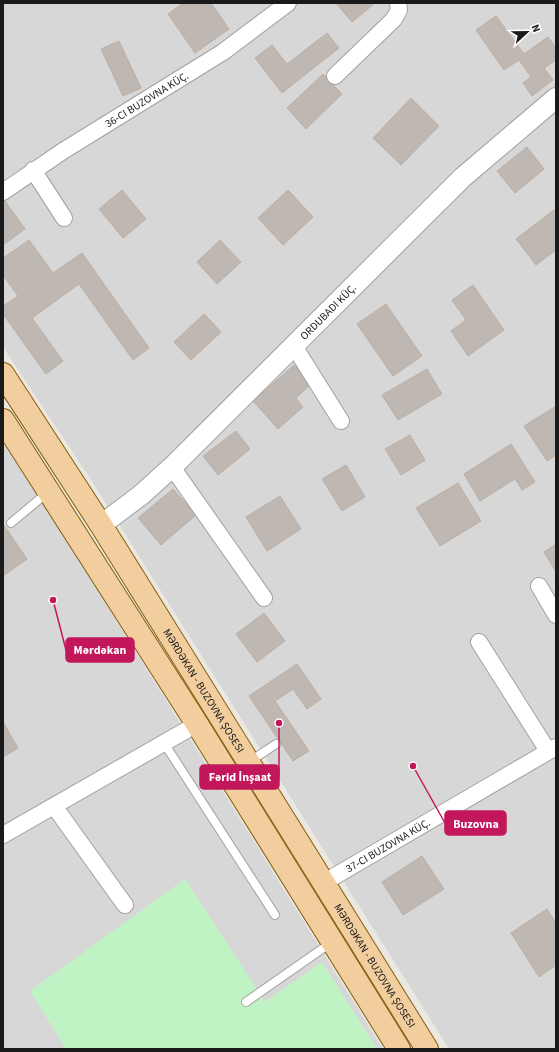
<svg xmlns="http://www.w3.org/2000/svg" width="559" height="1052" font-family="'Source Sans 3',sans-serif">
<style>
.residential{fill:#d8d7d7}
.park{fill:#c0f3c4}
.building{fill:#bfb7b1;stroke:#bbafa4}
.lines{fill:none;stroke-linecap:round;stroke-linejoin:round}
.service-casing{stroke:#a1a1a1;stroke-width:10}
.minor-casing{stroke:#a1a1a1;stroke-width:18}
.tertiary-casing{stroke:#a1a1a1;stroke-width:22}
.primary-casing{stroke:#845d0d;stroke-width:24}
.service{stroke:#fff;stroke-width:8}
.minor{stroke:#fff;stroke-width:16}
.tertiary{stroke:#fff;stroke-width:20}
.primary{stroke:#f2ce9e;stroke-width:22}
.labels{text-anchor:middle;stroke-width:4;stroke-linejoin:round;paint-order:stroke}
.street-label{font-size:11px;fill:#1a1a1a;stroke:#fff}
.leader{fill:none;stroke:#c2185b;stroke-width:1.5}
.callout-dot{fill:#c2185b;stroke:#fff;stroke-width:1.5}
.callout{fill:#c2185b;stroke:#c2185b;stroke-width:1.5}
.callout-label{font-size:12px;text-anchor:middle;font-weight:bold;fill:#fff}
</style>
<rect width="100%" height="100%" fill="#ebe8e1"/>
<g class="residential">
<polygon points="3,3 556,3 556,1049 449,1049 93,483 3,347"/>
<polygon points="3,439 204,761 383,1049 3,1049"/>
</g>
<polygon class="park" points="185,879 265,1002 322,962 377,1049 66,1049 30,991"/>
<g class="building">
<polygon points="183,3 211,3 229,29 195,53 168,14"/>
<polygon points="336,3 375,3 352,22"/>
<polygon points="496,16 524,54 548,37 556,48 556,60 544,68 553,80 532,96 523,83 531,77 519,60 504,70 476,30"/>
<polygon points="327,33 339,48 282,93 255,58 272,45 287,64"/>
<polygon points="119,41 141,88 123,96 101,49"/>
<polygon points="323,74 342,94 306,129 287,108"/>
<polygon points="411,98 439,126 401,165 373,138"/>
<polygon points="527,147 544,169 515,193 497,171"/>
<polygon points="122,190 146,219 123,238 99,209"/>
<polygon points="288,190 313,217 283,245 258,218"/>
<polygon points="5,201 25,229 3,245 3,202"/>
<polygon points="554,210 556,212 556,250 536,265 516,239"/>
<polygon points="29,240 53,273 82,253 149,348 133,360 79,284 32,318 63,361 46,374 3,314 3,306 18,296 3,275 3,258"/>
<polygon points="220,240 241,262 217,284 197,262"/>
<polygon points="473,285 504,330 468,356 451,331 466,320 452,300"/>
<polygon points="386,304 422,356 393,376 357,324"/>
<polygon points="204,314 221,332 191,360 174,342"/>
<polygon points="294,365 311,384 296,398 303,407 278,429 253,401"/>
<polygon points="427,369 442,394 398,420 382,395"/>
<polygon points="556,406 556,455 547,461 524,426"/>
<polygon points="236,431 250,449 218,475 203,456"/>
<polygon points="410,435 425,460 401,475 385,449"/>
<polygon points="511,444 535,482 522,490 515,479 480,501 464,474"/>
<polygon points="346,465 365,497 342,511 322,479"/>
<polygon points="458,483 481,521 440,546 416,508"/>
<polygon points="173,489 196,515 161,545 138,518"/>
<polygon points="280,496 301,529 267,551 246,517"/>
<polygon points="3,524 27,559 3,576"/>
<polygon points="556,544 556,572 544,552"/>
<polygon points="264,613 285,641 257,662 236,634"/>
<polygon points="297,664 321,699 307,709 293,689 275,701 309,751 293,761 249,696"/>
<polygon points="3,722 18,748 3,757"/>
<polygon points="422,856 444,889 403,915 382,882"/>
<polygon points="547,909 556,923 556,965 539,977 511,933"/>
</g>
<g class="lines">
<g class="service-casing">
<g id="service">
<polyline points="11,523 48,492"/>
<polyline points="164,743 275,915"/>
<polyline points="249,762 276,744"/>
<polyline points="246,1002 332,942"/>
</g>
</g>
<g class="minor-casing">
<g id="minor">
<polyline points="335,76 394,19 399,10 398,3"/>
<polyline points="33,170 64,218"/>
<path id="s1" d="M3 192 63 151 223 52 288 3"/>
<polyline points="294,346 341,421"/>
<polyline points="172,467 264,598"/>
<polyline points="539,586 556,615"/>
<polyline points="479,642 548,751"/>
<polyline points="54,806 125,905"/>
<polyline points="3,835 197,724"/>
<path id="s2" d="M323 883 556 747"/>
</g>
</g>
<g class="tertiary-casing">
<g id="tertiary">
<path id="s3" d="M101 525 141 495 172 467 463 177 556 98"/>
</g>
</g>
<g class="primary-casing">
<g id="primary">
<path id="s4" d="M3 374 101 525 427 1049"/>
<polyline points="3,420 197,724 399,1049"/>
</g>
</g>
<use href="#service" class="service"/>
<use href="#minor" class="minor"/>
<use href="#tertiary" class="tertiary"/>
<use href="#primary" class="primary"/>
</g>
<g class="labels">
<g class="street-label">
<text dy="4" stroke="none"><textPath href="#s1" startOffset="171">36-CI BUZOVNA KÜÇ.</textPath></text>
<text dy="4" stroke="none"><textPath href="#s3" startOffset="312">ORDUBADI KÜÇ.</textPath></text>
<text dy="4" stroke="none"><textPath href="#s4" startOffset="375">MƏRDƏKAN - BUZOVNA ŞOSESI</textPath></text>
<text dy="4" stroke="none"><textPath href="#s2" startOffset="75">37-CI BUZOVNA KÜÇ.</textPath></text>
<text dy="4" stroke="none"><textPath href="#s4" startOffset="699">MƏRDƏKAN - BUZOVNA ŞOSESI</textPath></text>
</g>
</g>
<path class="leader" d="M53 600L66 650M279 723L279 777M413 766L445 823"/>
<g class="callout-dot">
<circle cx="53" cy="600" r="4"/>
<circle cx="279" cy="723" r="4"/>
<circle cx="413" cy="766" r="4"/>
</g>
<g class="callout">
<rect x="66" y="638" width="68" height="24" rx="4"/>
<rect x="200" y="765" width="79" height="24" rx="4"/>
<rect x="445" y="811" width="61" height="24" rx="4"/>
</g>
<g class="callout-label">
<text x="100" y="654">Mərdəkan</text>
<text x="240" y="781">Fərid İnşaat</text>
<text x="476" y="828">Buzovna</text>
</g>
<rect width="559" height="1052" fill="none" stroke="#1a1a1a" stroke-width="8"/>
<g transform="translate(527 32) rotate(68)" stroke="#ffffff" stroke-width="3" paint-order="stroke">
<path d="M0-3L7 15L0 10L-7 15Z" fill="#1a1a1a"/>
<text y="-6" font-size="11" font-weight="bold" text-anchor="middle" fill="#1a1a1a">N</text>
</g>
</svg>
